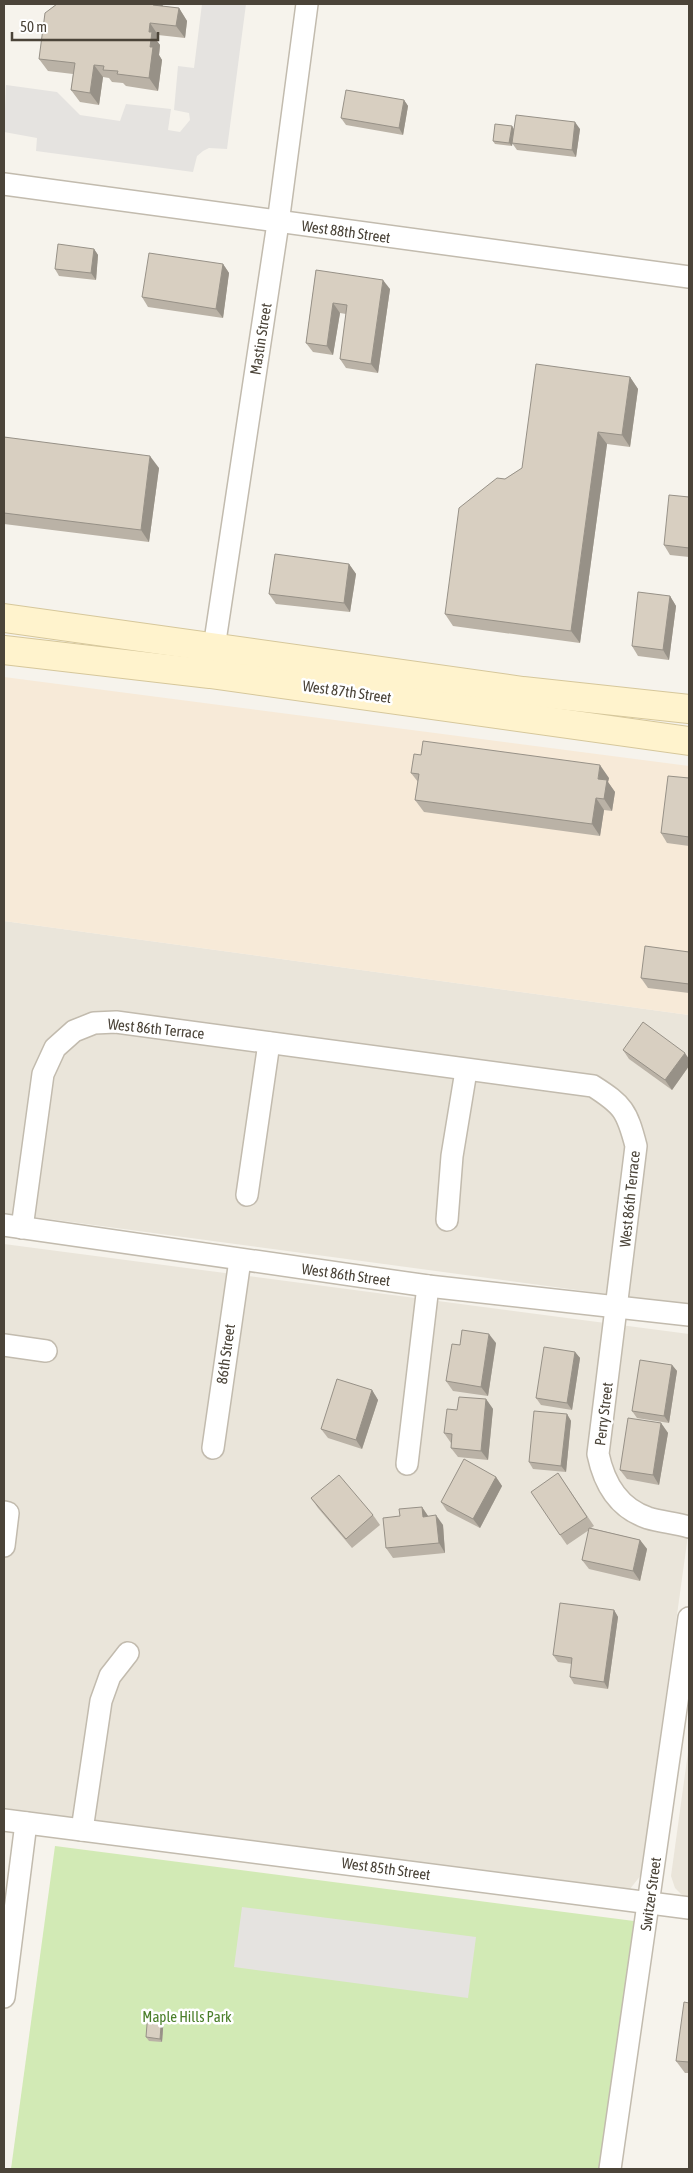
<svg xmlns="http://www.w3.org/2000/svg" width="693" height="2173" font-family="'Asap Condensed',sans-serif">
<style>
.residential{fill:#eae5da}
.commercial{fill:#f7ead8}
.green{fill:#d2eab5}
.parking{fill:#e5e3e0}
.lines{fill:none;stroke-linecap:round;stroke-linejoin:round}
.minor-casing{stroke:#c2bbae;stroke-width:24}
.secondary-casing{stroke:#d6c79b;stroke-width:30}
.minor{stroke:#fff;stroke-width:21}
.secondary{stroke:#fff3cd;stroke-width:28}
.wall{fill:#bab2a6}
.shaded-wall{fill:#979187}
.building{fill:#d8cfc1;stroke:#979187}
.labels{text-anchor:middle;stroke-width:5;stroke-linejoin:round;paint-order:stroke}
.street-label{font-size:15px;fill:#4b4439;stroke:#fff}
.park-label{font-size:15px;fill:#4a7f2a;stroke:#fff}
</style>
<rect width="100%" height="100%" fill="#f6f3ec"/>
<g class="residential">
<polygon points="4,921 689,1015 689,1305 4,1213"/>
<polygon points="4,1244 689,1334 689,1528 641,1875 630,1889 622,1890 4,1808"/>
<polygon points="689,1745 689,1898 681,1894 675,1888 671,1876"/>
</g>
<polygon class="commercial" points="4,677 689,766 689,1015 4,921"/>
<polygon class="green" points="55,1846 634,1921 600,2169 11,2169"/>
<g class="parking">
<polygon points="202,4 246,4 227,149 209,148 203,151 197,156 193,172 36,151 37,138 4,132 6,85 57,92 80,115 120,121 126,104 171,109 168,130 180,132 190,120 189,113 174,110 178,66 194,68"/>
<polygon points="242,1907 476,1937 468,1998 234,1967"/>
</g>
<g class="lines">
<g class="minor-casing">
<g id="minor">
<polyline points="4,184 689,277"/>
<polyline points="212,661 278,223 307,4"/>
<polyline points="247,1195 269,1043"/>
<polyline points="447,1220 452,1156 466,1071"/>
<polyline points="4,1225 428,1286 689,1315"/>
<path d="M22 1228 43 1074 55 1048 74 1031 94 1023 116 1022 593 1086C623 1105 627 1111 636 1146L598 1454C604 1483 618 1508 648 1518 661 1522 676 1523 689 1527"/>
<polyline points="4,1345 46,1351"/>
<polyline points="213,1448 240,1260"/>
<polyline points="407,1464 428,1286"/>
<polyline points="4,1512 8,1513 4,1546"/>
<polyline points="4,1820 689,1908"/>
<polyline points="82,1830 101,1701 110,1676 128,1653"/>
<polyline points="4,1997 26,1823"/>
<polyline points="610,2169 689,1618"/>
</g>
</g>
<g class="secondary-casing">
<g id="secondary">
<polyline points="4,618 523,691 689,709"/>
<polyline points="4,650 210,674 689,741"/>
</g>
</g>
<use href="#minor" class="minor"/>
<use href="#secondary" class="secondary"/>
</g>
<g class="wall">
<polygon points="162,6 179,8 187,21 185,38 158,35 157,41 160,45 159,55 162,60 158,91 126,86 123,83 112,82 109,78 103,77 99,105 80,102 71,90 73,74 48,71 39,59"/>
<polygon points="404,100 408,106 403,135 346,125 341,118"/>
<polygon points="512,126 514,129 580,129 576,157 517,150 512,143 514,131 512,146 495,144 493,141"/>
<polygon points="94,249 98,255 96,280 59,276 55,269"/>
<polygon points="223,264 229,273 223,318 148,307 142,297"/>
<polygon points="316,270 390,289 378,373 346,368 340,359 346,314 340,313 333,355 313,352 306,343"/>
<polygon points="630,377 638,389 630,447 607,444 580,643 453,626 445,614 505,479 522,468"/>
<polygon points="4,437 159,468 149,542 4,524"/>
<polygon points="689,497 689,557 670,555 664,545"/>
<polygon points="349,564 356,574 350,612 276,604 269,594"/>
<polygon points="670,596 676,606 669,660 638,656 632,646"/>
<polygon points="411,773 609,778 608,782 615,792 612,811 604,810 600,836 424,812 415,800 418,782"/>
<polygon points="689,778 689,846 667,843 661,833"/>
<polygon points="689,952 689,993 648,988 641,978"/>
<polygon points="623,1050 689,1059 689,1066 672,1090 629,1059"/>
<polygon points="496,1343 488,1396 453,1391 446,1381"/>
<polygon points="575,1352 580,1358 572,1410 541,1405 536,1398"/>
<polygon points="672,1365 677,1371 669,1423 637,1418 632,1411"/>
<polygon points="372,1390 378,1400 362,1449 328,1438 321,1429"/>
<polygon points="486,1399 493,1409 488,1460 458,1457 451,1448 451,1443 444,1433"/>
<polygon points="567,1414 571,1421 566,1472 533,1469 529,1462"/>
<polygon points="661,1423 668,1433 659,1485 627,1479 620,1470"/>
<polygon points="558,1473 594,1526 591,1528 640,1540 647,1549 640,1581 589,1569 582,1560 589,1530 567,1545 560,1535"/>
<polygon points="496,1477 502,1486 480,1528 447,1511 441,1502"/>
<polygon points="311,1498 373,1515 380,1525 352,1548 318,1508"/>
<polygon points="422,1507 428,1516 443,1525 445,1553 393,1558 386,1548 400,1516"/>
<polygon points="614,1610 618,1617 608,1689 574,1684 570,1677 572,1664 558,1662 553,1655"/>
<polygon points="689,2003 689,2073 685,2073 676,2061"/>
<polygon points="162,2013 164,2016 162,2042 149,2041 146,2037"/>
</g>
<g class="shaded-wall">
<polygon points="153,4 163,4 161,17 153,5"/>
<polygon points="179,8 187,21 185,38 176,26"/>
<polygon points="150,23 158,35 157,41 160,45 159,55 162,60 158,91 149,78 150,47 149,32"/>
<polygon points="94,65 103,77 99,105 90,93"/>
<polygon points="404,100 408,106 403,135 399,128"/>
<polygon points="575,122 580,129 576,157 572,150"/>
<polygon points="512,126 514,130 512,146 509,143"/>
<polygon points="94,249 98,255 96,280 91,273"/>
<polygon points="223,264 229,273 223,318 216,309"/>
<polygon points="383,280 390,289 378,373 371,364"/>
<polygon points="333,303 340,313 333,355 327,346"/>
<polygon points="630,377 638,389 630,447 622,435"/>
<polygon points="598,432 607,444 580,643 571,631"/>
<polygon points="150,456 159,468 149,542 141,530"/>
<polygon points="349,564 356,574 350,612 344,603"/>
<polygon points="670,596 676,606 669,660 663,650"/>
<polygon points="600,765 609,778 608,782 615,792 612,811 604,799 598,779"/>
<polygon points="596,798 604,810 600,836 592,824"/>
<polygon points="685,1053 689,1059 689,1066 672,1090 665,1080"/>
<polygon points="489,1334 496,1343 488,1396 481,1387"/>
<polygon points="575,1352 580,1358 572,1410 567,1403"/>
<polygon points="672,1365 677,1371 669,1423 664,1416"/>
<polygon points="372,1390 378,1400 362,1449 356,1440"/>
<polygon points="486,1399 493,1409 488,1460 481,1451"/>
<polygon points="567,1414 571,1421 566,1472 561,1466"/>
<polygon points="661,1423 668,1433 659,1485 653,1475"/>
<polygon points="496,1477 502,1486 480,1528 473,1519"/>
<polygon points="422,1507 428,1516 423,1517"/>
<polygon points="436,1515 443,1525 445,1553 439,1543"/>
<polygon points="640,1540 647,1549 640,1581 633,1571"/>
<polygon points="614,1610 618,1617 608,1689 604,1682"/>
<polygon points="162,2013 164,2016 162,2042 160,2039"/>
</g>
<g class="building">
<polygon points="57,4 153,4 153,5 179,8 176,26 150,23 149,32 152,32 150,47 153,47 149,78 117,74 118,71 103,70 104,66 94,65 90,93 71,90 75,63 39,59 45,13"/>
<polygon points="346,90 404,100 399,128 341,118"/>
<polygon points="516,115 575,122 572,150 512,143"/>
<polygon points="495,124 512,126 509,143 493,141"/>
<polygon points="58,244 94,249 91,273 55,269"/>
<polygon points="149,253 223,264 216,309 142,297"/>
<polygon points="316,270 383,280 371,364 340,359 347,305 333,303 327,346 306,343"/>
<polygon points="536,364 630,377 622,435 598,432 571,631 445,614 459,508 497,478 505,479 522,468"/>
<polygon points="4,437 150,456 141,530 4,513"/>
<polygon points="669,495 689,497 689,548 664,545"/>
<polygon points="275,554 349,564 344,603 269,594"/>
<polygon points="638,592 670,596 663,650 632,646"/>
<polygon points="423,741 600,765 598,779 607,780 604,799 596,798 592,824 415,800 419,774 411,773 414,754 421,755"/>
<polygon points="668,776 689,778 689,837 661,833"/>
<polygon points="645,946 689,952 689,984 641,978"/>
<polygon points="643,1022 685,1053 665,1080 623,1050"/>
<polygon points="462,1330 489,1334 481,1387 446,1381 452,1344 460,1345"/>
<polygon points="544,1347 575,1352 567,1403 536,1398"/>
<polygon points="640,1360 672,1365 664,1416 632,1411"/>
<polygon points="337,1379 372,1390 356,1440 321,1429"/>
<polygon points="459,1397 486,1399 481,1451 451,1448 452,1434 444,1433 447,1409 457,1410"/>
<polygon points="534,1411 567,1414 561,1466 529,1462"/>
<polygon points="628,1418 661,1423 653,1475 620,1470"/>
<polygon points="464,1459 496,1477 473,1519 441,1502"/>
<polygon points="558,1473 587,1517 560,1535 531,1492"/>
<polygon points="339,1475 373,1515 346,1539 311,1498"/>
<polygon points="422,1507 423,1517 436,1515 439,1543 386,1548 383,1518 400,1516 399,1509"/>
<polygon points="589,1528 640,1540 633,1571 582,1560"/>
<polygon points="560,1603 614,1610 604,1682 570,1677 572,1658 553,1655"/>
<polygon points="684,2002 689,2003 689,2062 676,2061"/>
<polygon points="148,2012 162,2013 160,2039 146,2037"/>
</g>
<g class="labels">
<g class="street-label">
<text transform="translate(346 232) rotate(8)" y="5">West 88th Street</text>
<text transform="translate(261 339) rotate(-81)" y="5">Mastin Street</text>
<text transform="translate(347 692) rotate(8)" y="5">West 87th Street</text>
<text transform="translate(156 1029) rotate(6)" y="5">West 86th Terrace</text>
<text transform="translate(630 1199) rotate(-84)" y="5">West 86th Terrace</text>
<text transform="translate(346 1275) rotate(8)" y="5">West 86th Street</text>
<text transform="translate(226 1354) rotate(-82)" y="5">86th Street</text>
<text transform="translate(604 1414) rotate(-83)" y="5">Perry Street</text>
<text transform="translate(386 1869) rotate(8)" y="5">West 85th Street</text>
<text transform="translate(651 1894) rotate(-82)" y="5">Switzer Street</text>
</g>
<g class="park-label">
<text x="187" y="2022">Maple Hills Park</text>
</g>
</g>
<rect width="693" height="2173" fill="none" stroke="#4b4439" stroke-width="10"/>
<path d="M12 32v8h146v-8" fill="none" stroke="#4b4439" stroke-width="2.5"/>
<text x="20" y="32" font-size="15" fill="#4b4439" stroke="#ffffff" stroke-width="4" paint-order="stroke">50 m</text>
</svg>
